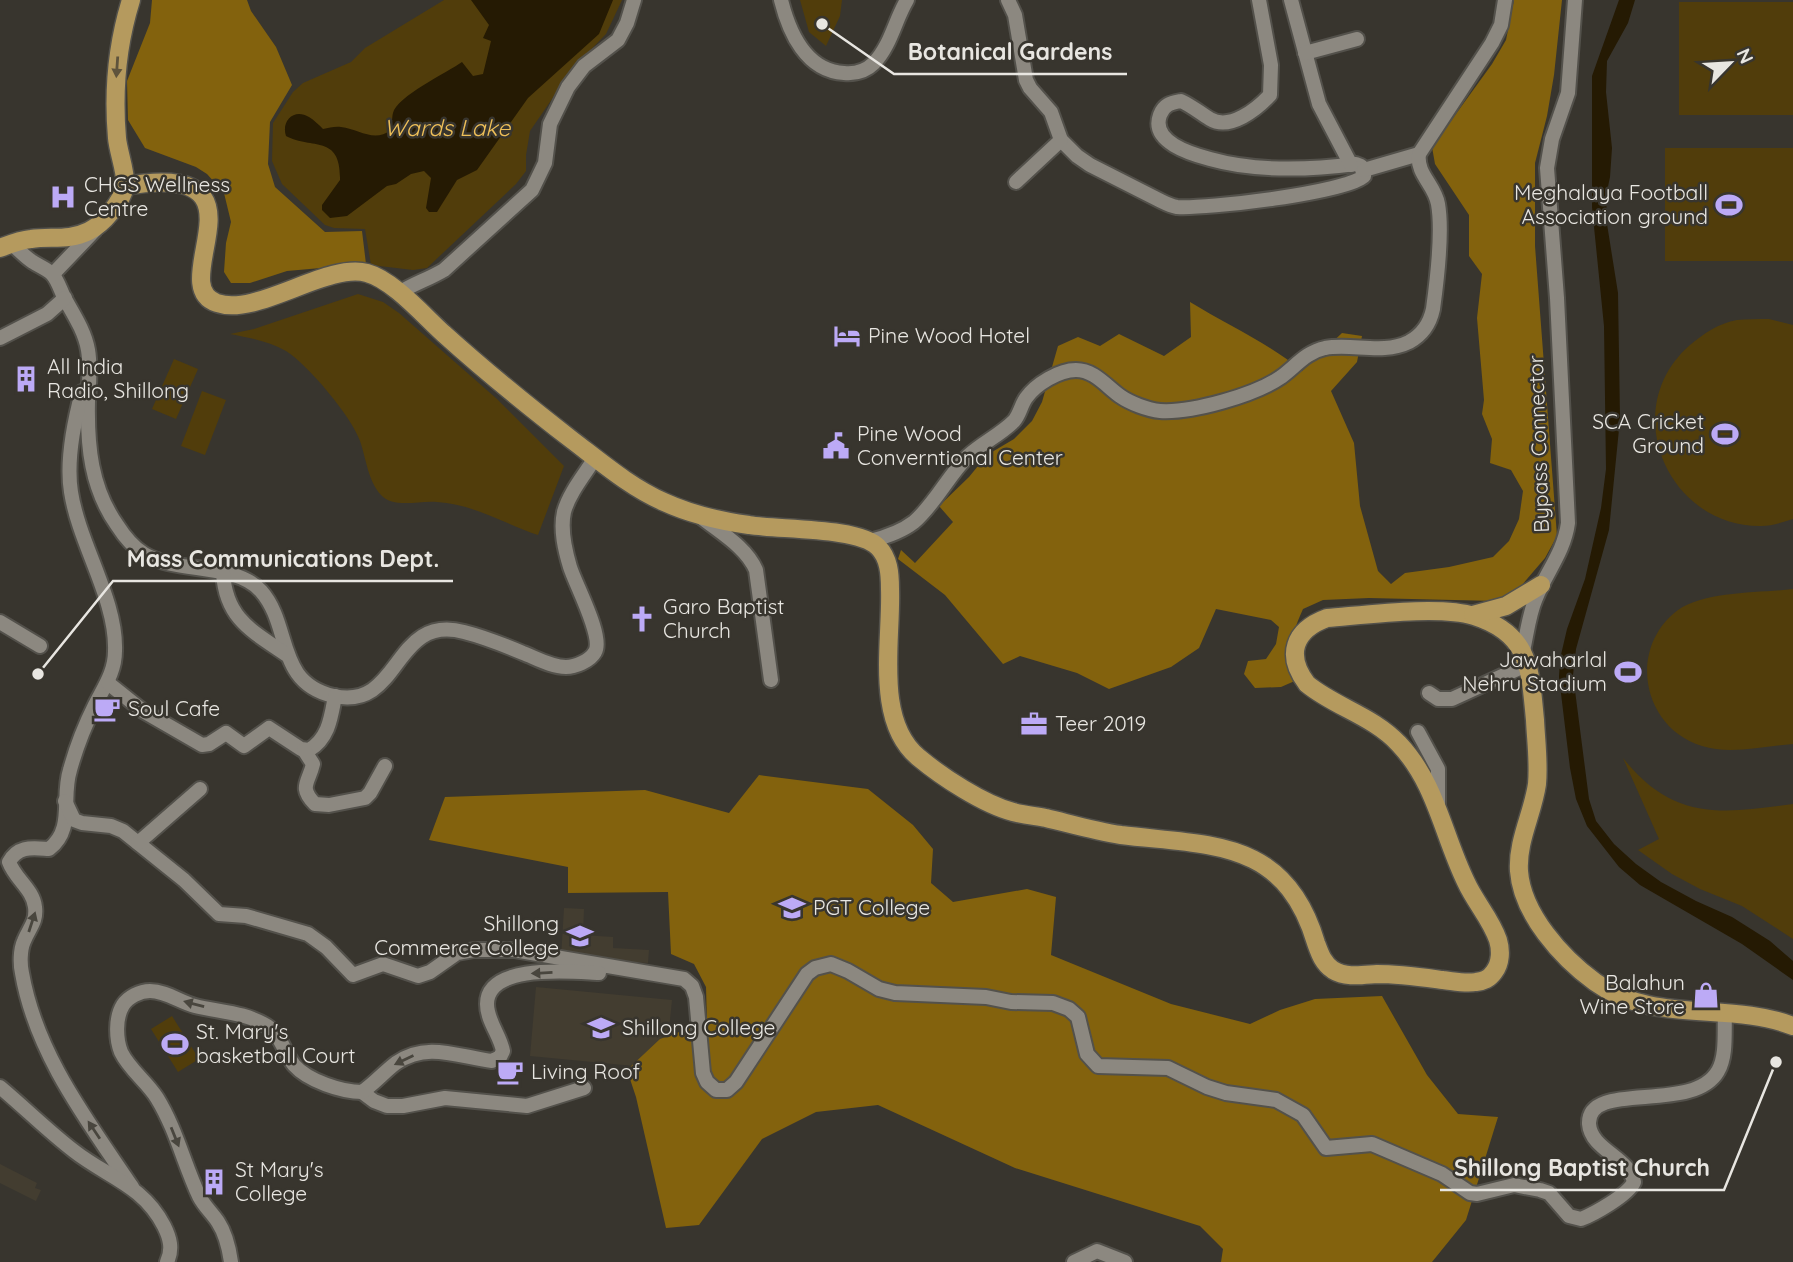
<svg xmlns="http://www.w3.org/2000/svg" width="1793" height="1262" font-family="Quicksand,sans-serif">
<style>
.built{fill:#433d30}
.green{fill:#513d0b}
.forest{fill:#83620d}
.water{fill:#251a03}
.lines{fill:none;stroke-linecap:round;stroke-linejoin:round}
.minor-casing{stroke:#53514b;stroke-width:18}
.major-casing{stroke:#53514b;stroke-width:21}
.minor{stroke:#8c8880;stroke-width:14}
.major{stroke:#b59a5e;stroke-width:18}
.oneway{fill:#5e533c}
.oneway2{fill:#49463e}
.labels{text-anchor:middle;stroke-width:5;stroke-linejoin:round;paint-order:stroke}
.poi-label{font-size:21px;fill:#e8e6e1;stroke:#38352e;text-anchor:start}
.street-label{font-size:21px;fill:#e8e6e1;stroke:#38352e}
.water-label{font-size:23px;font-style:italic;fill:#eebf58;stroke:#38352e}
.leader{fill:none;stroke:#e8e6e1;stroke-width:2.5}
.callout-dot{fill:#e8e6e1;stroke:#38352e;stroke-width:2.5}
.callout-label{font-size:23px;text-anchor:middle;font-weight:bold;fill:#e8e6e1;stroke:#38352e;stroke-width:5;stroke-linejoin:round;paint-order:stroke}
</style>
<rect width="100%" height="100%" fill="#38352e"/>
<g class="built">
<polygon points="564,908 584,909 583,935 613,937 613,948 649,950 648,963 561,958"/>
<polygon points="536,987 672,1000 665,1069 530,1056"/>
<polygon points="0,1164 37,1183 35,1188 41,1190 36,1201 0,1183"/>
</g>
<g class="green">
<polygon points="444,0 622,0 606,34 574,67 530,131 526,155 526,171 516,184 427,268 413,270 371,265 365,229 334,228 325,225 282,184 272,161 273,123 293,92 303,83 351,62 365,48"/>
<polygon points="800,0 842,0 840,16 826,46 809,32"/>
<rect x="1679" y="2" width="114" height="113"/>
<rect x="1665" y="148" width="128" height="113"/>
<path d="M358 294 383 302 399 313 497 399 564 466 538 535C505 524 473 504 437 502 420 500 394 509 381 495 368 481 366 458 360 441 351 416 308 365 286 351 268 341 250 338 230 334L254 329Z"/>
<path d="M1769 319 1793 325V519C1783 522 1772 526 1761 526 1667 527 1617 408 1690 345 1703 334 1719 323 1737 320 1747 319 1758 319 1769 319Z"/>
<polygon points="174,359 198,369 176,419 152,409"/>
<polygon points="202,391 226,400 205,455 181,446"/>
<path d="M1793 589V744C1764 746 1730 755 1702 746 1642 728 1627 648 1678 610 1705 591 1760 593 1793 589Z"/>
<path d="M1623 758C1673 821 1721 814 1793 804V939L1742 906 1700 889 1672 874 1638 850 1659 839Z"/>
<polygon points="172,1016 199,1059 178,1072 151,1029"/>
</g>
<g class="forest">
<polygon points="152,0 247,0 251,11 276,47 292,85 270,122 268,164 275,187 325,232 362,231 366,264 287,271 250,283 231,283 224,272 226,243 231,222 224,193 207,174 196,167 145,148 128,120 127,81 150,23"/>
<path d="M1514 0H1562L1554 75 1547 116 1535 163V246L1557 536 1545 558 1516 592 1496 601 1369 598 1323 600 1303 609C1289 640 1290 648 1297 680L1281 687 1255 688 1244 674 1248 661 1266 659 1276 644 1279 627 1271 620 1216 609 1199 648 1171 667 1109 689 1077 673 1020 656 1003 664 945 595 898 559 901 550 915 563 953 522 939 506 969 477 987 455 1014 439 1032 421 1042 402 1058 346 1078 337 1100 346 1119 334 1164 356 1191 337 1190 302C1226 324 1270 344 1302 371L1342 333 1362 336 1357 362 1331 391 1354 443 1360 506 1378 571 1391 584 1405 573 1449 567 1493 557 1509 541 1519 519 1523 491 1511 470 1490 463 1492 439 1482 414 1484 400 1477 318 1482 274 1469 256V215L1435 164 1432 147 1492 64 1506 40Z"/>
<polygon points="759,775 868,789 913,825 933,849 931,883 953,902 1027,889 1056,897 1051,955 1171,1004 1250,1024 1280,1010 1315,999 1382,996 1427,1075 1458,1114 1498,1117 1466,1220 1432,1262 1221,1262 1223,1249 1200,1226 1015,1168 878,1105 816,1112 762,1139 699,1225 666,1228 636,1097 627,1070 660,1039 707,1022 706,987 694,964 671,954 668,892 568,893 568,867 429,840 445,797 645,790 729,813"/>
</g>
<g class="water">
<path d="M471 0H613L599 34 528 98 477 170 457 180 437 212H429L426 208 431 178 424 171 411 174 396 184 387 186 347 216 330 218 322 210V205L340 180C341 134 313 150 286 136 281 121 294 108 309 117 314 120 319 125 323 129 329 128 335 126 341 127 359 129 374 143 391 130 392 125 392 116 393 113 396 97 448 72 462 62L473 76 483 74 491 41 483 38 489 25Z"/>
<polygon points="1619,0 1635,0 1628,23 1607,61 1606,92 1612,148 1610,177 1606,196 1607,224 1618,293 1620,419 1609,530 1576,649 1573,675 1589,799 1596,821 1614,844 1636,864 1661,882 1696,901 1732,917 1770,941 1793,961 1793,980 1742,944 1640,885 1619,867 1587,826 1576,799 1570,768 1559,677 1560,659 1567,629 1585,579 1601,508 1606,469 1604,326 1592,207 1592,76"/>
</g>
<g class="lines">
<g class="minor-casing">
<g id="minor">
<path d="M781 0C789 32 806 71 844 73 855 74 866 71 874 63 891 45 895 20 907 0"/>
<path d="M1008 0 1015 15 1026 80 1030 88 1051 112 1061 140 1077 156 1090 165 1161 201C1167 204 1171 206 1177 207 1206 209 1345 193 1364 176L1361 166 1356 164C1309 170 1256 172 1210 159 1191 154 1150 142 1160 115 1164 104 1171 103 1181 101 1192 106 1200 113 1210 119 1230 131 1257 109 1270 95L1271 65 1259 0"/>
<polyline points="1291,0 1319,104 1351,165"/>
<polyline points="1305,53 1357,39"/>
<polyline points="1364,170 1419,154"/>
<polyline points="1016,182 1061,140"/>
<path d="M12 244C19 250 25 257 33 262 39 266 47 269 52 274 58 280 61 292 65 299 74 315 85 332 88 350 91 367 89 385 88 401 87 446 91 488 117 525 124 536 133 547 144 554 177 574 235 562 261 591 292 626 275 683 334 696 402 711 392 613 464 632 484 637 504 645 523 653 536 658 551 667 566 667 575 667 590 661 595 652 604 637 576 586 570 567 565 550 560 530 564 512 569 493 585 474 595 458"/>
<polyline points="53,274 95,230"/>
<path d="M399 293C413 284 429 279 444 270L532 190 545 163 550 124 568 87 584 66 618 40 627 23 634 0"/>
<polyline points="0,338 47,314 65,298"/>
<path d="M82 392C74 422 66 461 71 492 79 544 117 600 115 651 115 672 104 687 95 705 85 725 76 748 70 770 61 798 75 829 49 849 33 848 18 845 9 862 15 879 33 889 35 907 37 922 29 928 24 941 20 950 20 964 22 973 36 1054 87 1120 132 1187"/>
<path d="M701 517C721 533 746 547 756 570L771 680"/>
<path d="M870 541C886 537 901 532 914 522 935 504 948 476 968 456 982 443 1000 435 1014 421 1020 414 1021 405 1026 398 1036 384 1059 370 1076 370 1094 370 1106 386 1120 396 1130 403 1148 410 1160 411 1192 413 1255 395 1281 377 1296 366 1306 352 1325 348 1352 343 1383 355 1409 342 1422 335 1430 323 1433 309 1437 280 1443 232 1438 204 1435 185 1416 174 1419 154L1492 43 1501 25 1505 0"/>
<path d="M223 573C226 619 252 631 287 655"/>
<polyline points="0,622 40,646"/>
<path d="M1523 651C1527 633 1529 614 1536 598 1547 571 1564 552 1568 523L1557 298 1547 168 1552 139 1568 93 1575 0"/>
<path d="M108 683 143 711 202 745 209 744 226 733 244 746 269 728 301 749 309 750C329 738 331 717 335 696"/>
<polyline points="1429,693 1438,699 1452,699 1528,664"/>
<polyline points="1418,732 1438,769 1438,809"/>
<path d="M304 750 313 764C309 782 298 787 315 804L329 805 365 798 370 793 385 766"/>
<path d="M65 801 74 820 82 823 111 826 123 831 184 880 219 914 246 916 308 934 326 947 353 975 383 964 418 976 430 972 457 953 474 950H514L684 979 692 986 696 997 703 1073 707 1082 716 1090H727L736 1082 807 974 815 968 831 964 848 971 879 989 895 993 986 997 1011 1002 1053 1003 1069 1009 1078 1017 1087 1054 1098 1066 1168 1068 1207 1087 1226 1093 1276 1100 1303 1115 1326 1148 1372 1144 1442 1174 1470 1193 1477 1194 1514 1185 1540 1190 1549 1193 1569 1216 1581 1219C1594 1214 1628 1195 1634 1182 1629 1157 1591 1150 1589 1124 1587 1079 1693 1115 1718 1071 1727 1056 1724 1031 1725 1013"/>
<polyline points="138,843 200,789"/>
<path d="M0 1087C25 1108 48 1131 74 1151 107 1177 143 1185 164 1226 170 1238 173 1249 167 1262"/>
<polyline points="362,1092 374,1101 387,1106 403,1106 445,1098 527,1106 584,1088"/>
<path d="M231 1262C229 1248 226 1234 218 1222 212 1213 204 1206 199 1196 184 1164 176 1129 157 1098 147 1082 129 1069 121 1052 116 1039 115 1018 123 1005 128 997 140 991 150 991 166 991 180 1002 195 1006 219 1012 245 1012 267 1026 281 1035 284 1052 294 1065 308 1081 342 1092 362 1092 375 1083 384 1072 396 1063 427 1041 459 1057 492 1061L500 1057 503 1051C500 1035 487 1021 487 1004 487 963 572 972 599 973"/>
<polyline points="1074,1262 1097,1251 1125,1262"/>
</g>
</g>
<g class="major-casing">
<g id="major">
<path d="M125 186C279 160 162 285 217 303 257 317 327 262 367 273 393 280 424 316 444 334 485 371 528 406 572 440 601 462 630 487 664 502 690 514 720 521 749 525 778 530 859 527 878 547 889 558 890 574 890 589 892 640 874 720 918 757 942 777 983 804 1013 812 1024 815 1035 816 1046 818 1071 824 1095 831 1121 835 1210 846 1285 838 1316 943 1320 954 1323 963 1333 970 1346 978 1362 975 1377 974 1399 974 1420 977 1443 980 1453 981 1465 984 1476 982 1484 981 1489 979 1494 972 1501 963 1501 950 1498 940 1491 919 1475 902 1466 882 1443 835 1436 783 1399 744 1373 716 1335 707 1307 684 1285 655 1294 630 1327 618 1365 615 1440 605 1474 616 1531 634 1530 670 1535 720 1536 741 1539 763 1537 784 1533 813 1517 841 1519 871 1522 914 1562 958 1595 982 1654 1025 1728 1001 1793 1026"/>
<path d="M0 248C10 244 20 240 31 239 51 236 69 241 89 231 103 224 122 202 125 186 127 175 118 151 117 138 113 92 117 45 131 0"/>
<polyline points="1473,615 1506,606 1541,585"/>
</g>
</g>
<use href="#minor" class="minor"/>
<use href="#major" class="major"/>
</g>
<defs><path id="oneway-solid" d="M-6-.8H1V-3.2L6.5 0L1 3.2V.8H-6Z" transform="scale(1.75)"/></defs>
<use class="oneway" href="#oneway-solid" transform="translate(117 67) rotate(94)"/>
<g class="oneway2">
<use href="#oneway-solid" transform="translate(32 922) rotate(-72)"/>
<use href="#oneway-solid" transform="translate(542 973) rotate(177)"/>
<use href="#oneway-solid" transform="translate(194 1004) rotate(-165)"/>
<use href="#oneway-solid" transform="translate(404 1060) rotate(154)"/>
<use href="#oneway-solid" transform="translate(94 1130) rotate(-124)"/>
<use href="#oneway-solid" transform="translate(175 1137) rotate(68)"/>
</g>
<defs>
<g id="hospital-bare" transform="scale(2.1)"><path d="M-5-5h3v3.5h4V-5h3V5h-3V1.5h-4V5h-3Z" fill="#bcaaf6" stroke="#38352e" stroke-width="2.5" paint-order="stroke"/></g>
<g id="stadium-bare" transform="scale(2.1)"><path d="M0-5a6.5 5 0 1 0 0 10a6.5 5 0 1 0 0-10ZM-3.5-1.8h7v3.6h-7Z" fill="#bcaaf6" stroke="#38352e" stroke-width="2.5" paint-order="stroke"/></g>
<g id="hotel-bare" transform="scale(2.1)"><path d="M-6-4.5h1.5V1H6V5H4.5V3h-9V5H-6ZM-4 0a1.8 1.8 0 1 1 3.6 0ZM.5 0V-2.5h3Q6-2.5 6 0Z" fill="#bcaaf6" stroke="#38352e" stroke-width="2.5" paint-order="stroke"/></g>
<g id="building-bare" transform="scale(2.1)"><path d="M-4-6H4V6H1V3H-1V6H-4ZM-2.5-4.3h1.7v1.8h-1.7ZM.8-4.3h1.7v1.8H.8ZM-2.5-1h1.7V.8h-1.7ZM.8-1h1.7V.8H.8Z" fill="#bcaaf6" stroke="#38352e" stroke-width="2.5" paint-order="stroke"/></g>
<g id="civic-bare" transform="scale(2.1)"><path d="M-.6-6.5H3V-4.5H.6V-3L4-1V1h2V6H-6V1h2V-1L-.6-3ZM-1.2 2.5V6h2.4V2.5Z" fill="#bcaaf6" stroke="#38352e" stroke-width="2.5" paint-order="stroke"/></g>
<g id="church-bare" transform="scale(2.1)"><path d="M-1.2-6h2.4v3.5h3.3v2.4h-3.3V6h-2.4V-.1h-3.3v-2.4h3.3Z" fill="#bcaaf6" stroke="#38352e" stroke-width="2.5" paint-order="stroke"/></g>
<g id="cafe-bare" transform="scale(2.1)"><path d="M-5.5-4.5H6V0H3Q3 3.5 0 3.5H-2.5Q-5.5 3.5-5.5 0ZM3-3.2v2h1.7v-2ZM-6 4.5H4V6H-6Z" fill="#bcaaf6" stroke="#38352e" stroke-width="2.5" paint-order="stroke"/></g>
<g id="office-bare" transform="scale(2.1)"><path d="M-6-3h4V-5.5h4V-3h4V5H-6ZM-1-4.5V-3h2v-1.5ZM-6 0V1H6V0Z" fill="#bcaaf6" stroke="#38352e" stroke-width="2.5" paint-order="stroke"/></g>
<g id="university-bare" transform="scale(2.1)"><path d="M0-5L7-2L0 1L-7-2ZM-4 1L0 2.5L4 1V4Q0 6-4 4Z" fill="#bcaaf6" stroke="#38352e" stroke-width="2.5" paint-order="stroke"/></g>
<g id="shop-bare" transform="scale(2.1)"><path d="M-5-2.5h2.3a2.7 3.5 0 0 1 5.4 0H5L5.5 6h-11ZM-1.5-2.5h3a1.5 2.3 0 0 0-3 0Z" fill="#bcaaf6" stroke="#38352e" stroke-width="2.5" paint-order="stroke"/></g>
</defs>
<g fill-rule="evenodd">
<use href="#hospital-bare" x="63" y="197"/>
<use href="#stadium-bare" x="1729" y="205"/>
<use href="#hotel-bare" x="847" y="336"/>
<use href="#building-bare" x="26" y="379"/>
<use href="#stadium-bare" x="1725" y="434"/>
<use href="#civic-bare" x="836" y="446"/>
<use href="#church-bare" x="642" y="619"/>
<use href="#stadium-bare" x="1628" y="672"/>
<use href="#cafe-bare" x="107" y="709"/>
<use href="#office-bare" x="1034" y="724"/>
<use href="#university-bare" x="792" y="908"/>
<use href="#university-bare" x="580" y="936"/>
<use href="#shop-bare" x="1706" y="995"/>
<use href="#university-bare" x="601" y="1028"/>
<use href="#stadium-bare" x="175" y="1044"/>
<use href="#cafe-bare" x="510" y="1072"/>
<use href="#building-bare" x="214" y="1182"/>
</g>
<g class="labels">
<g class="poi-label">
<text x="84" y="192">CHGS Wellness<tspan x="84" dy="24">Centre</tspan></text>
<text x="1708" y="200" text-anchor="end">Meghalaya Football<tspan x="1708" dy="24">Association ground</tspan></text>
<text x="868" y="343">Pine Wood Hotel</text>
<text x="47" y="374">All India<tspan x="47" dy="24">Radio, Shillong</tspan></text>
<text x="1704" y="429" text-anchor="end">SCA Cricket<tspan x="1704" dy="24">Ground</tspan></text>
<text x="857" y="441">Pine Wood<tspan x="857" dy="24">Converntional Center</tspan></text>
<text x="663" y="614">Garo Baptist<tspan x="663" dy="24">Church</tspan></text>
<text x="1607" y="667" text-anchor="end">Jawaharlal<tspan x="1607" dy="24">Nehru Stadium</tspan></text>
<text x="128" y="716">Soul Cafe</text>
<text x="1055" y="731">Teer 2019</text>
<text x="813" y="915">PGT College</text>
<text x="559" y="931" text-anchor="end">Shillong<tspan x="559" dy="24">Commerce College</tspan></text>
<text x="1685" y="990" text-anchor="end">Balahun<tspan x="1685" dy="24">Wine Store</tspan></text>
<text x="622" y="1035">Shillong College</text>
<text x="196" y="1039">St. Mary's<tspan x="196" dy="24">basketball Court</tspan></text>
<text x="531" y="1079">Living Roof</text>
<text x="235" y="1177">St Mary's<tspan x="235" dy="24">College</tspan></text>
</g>
<g class="street-label">
<text transform="translate(1539 444) rotate(-92)" y="7">Bypass Connector</text>
</g>
<g class="water-label">
<text x="447" y="136">Wards Lake</text>
</g>
</g>
<path class="leader" d="M822 24L894 74H1127M38 674L113 581H453M1776 1062L1724 1190H1440"/>
<g class="callout-dot">
<circle cx="822" cy="24" r="7"/>
<circle cx="38" cy="674" r="7"/>
<circle cx="1776" cy="1062" r="7"/>
</g>
<g class="callout-label">
<text x="1010" y="60">Botanical Gardens</text>
<text x="283" y="567">Mass Communications Dept.</text>
<text x="1582" y="1176">Shillong Baptist Church</text>
</g>
<g transform="translate(1730 63) rotate(65)" stroke="#38352e" stroke-width="5" paint-order="stroke">
<path d="M0-5L12 26L0 18L-12 26Z" fill="#e8e6e1"/>
<text y="-10" font-size="19" font-weight="bold" text-anchor="middle" fill="#e8e6e1">N</text>
</g>
</svg>
